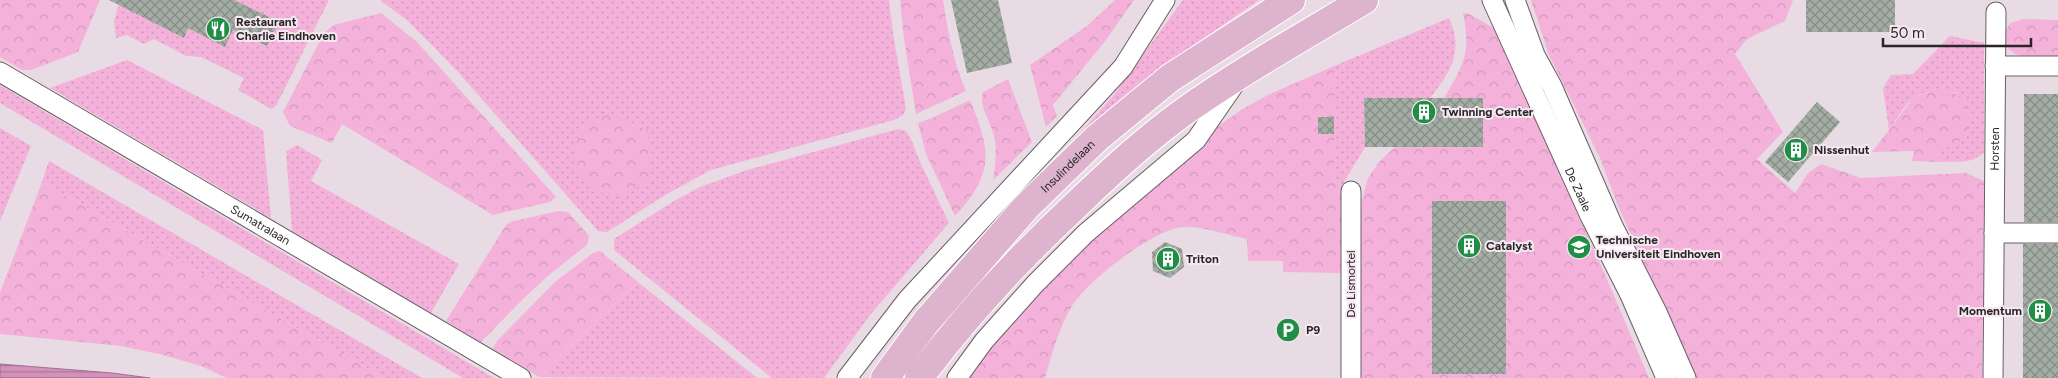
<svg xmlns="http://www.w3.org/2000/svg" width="2058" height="378" font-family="Figtree,sans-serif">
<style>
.grass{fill:url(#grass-dots)}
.forest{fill:url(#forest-crowns)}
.water{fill:url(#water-rules);stroke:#a0718f}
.building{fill:url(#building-cross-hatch)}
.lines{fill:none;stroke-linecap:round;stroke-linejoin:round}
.street-casing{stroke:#695e64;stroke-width:21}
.primary-casing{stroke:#fff;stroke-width:30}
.street{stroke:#fff;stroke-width:19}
.primary{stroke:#ddb3ce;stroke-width:28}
.labels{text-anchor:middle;stroke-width:4;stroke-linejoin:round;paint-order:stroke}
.poi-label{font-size:12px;font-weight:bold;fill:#2a2628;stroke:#f5e8f0;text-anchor:start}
.street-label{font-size:12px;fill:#2a2628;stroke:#f5e8f0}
</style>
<defs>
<pattern id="grass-dots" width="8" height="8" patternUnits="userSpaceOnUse" patternTransform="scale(1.25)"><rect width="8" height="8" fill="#f4b2db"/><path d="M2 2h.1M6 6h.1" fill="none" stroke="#d199bc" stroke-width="1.8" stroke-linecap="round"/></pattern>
<pattern id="forest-crowns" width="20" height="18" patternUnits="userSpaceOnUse" patternTransform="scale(1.25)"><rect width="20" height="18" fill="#f4b2db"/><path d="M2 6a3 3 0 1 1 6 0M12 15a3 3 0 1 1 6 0" fill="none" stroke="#d199bc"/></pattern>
<pattern id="water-rules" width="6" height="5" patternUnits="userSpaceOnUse" patternTransform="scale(1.25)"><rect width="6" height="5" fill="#d391bb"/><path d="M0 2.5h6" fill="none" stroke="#ab7698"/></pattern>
<pattern id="building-cross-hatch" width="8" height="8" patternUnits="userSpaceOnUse" patternTransform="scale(1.25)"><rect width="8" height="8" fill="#a3ada4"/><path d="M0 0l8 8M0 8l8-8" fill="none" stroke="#858d86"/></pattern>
</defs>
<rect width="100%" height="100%" fill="#e8dbe3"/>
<g class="grass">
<polygon points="120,0 329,0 276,106 271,109 238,90 244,78 201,57 186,56 154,39 144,44 127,35 116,38 114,21"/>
<polygon points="380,0 889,0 893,33 906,109 903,115 894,120 711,170 667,194 607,232 598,231 458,72 408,21"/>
<polygon points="1183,0 1259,0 1162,67 1023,191 1074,140 1113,96"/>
<path d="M1449 18C1464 50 1451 72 1430 98H1364L1365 147 1341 187 1334 179V66Z"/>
<path d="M1950 36 1984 43V152C1973 165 1955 161 1939 162L1937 151 1948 145 1957 93C1947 89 1922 91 1914 98 1904 105 1896 120 1889 130L1883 88 1891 75 1913 74Z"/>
<polygon points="127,60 263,130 271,218 50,88"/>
<polygon points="0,85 494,378 463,378 0,103"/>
<polygon points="0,128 31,146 0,221"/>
<polygon points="898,129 906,131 911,139 921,164 949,223 870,315 824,378 772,378 614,250 614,239 674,201 700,187 747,170"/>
<polygon points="297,145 322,160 311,181 459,264 431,313 292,231 286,151"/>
<polygon points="49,161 422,378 384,378 42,182"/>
<polygon points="638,282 757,378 539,377"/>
</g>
<g class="forest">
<polygon points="0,0 100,0 78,52 31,70 22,70 0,57"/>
<path d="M900 0H943C948 31 953 62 966 91L916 114 904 39Z"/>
<polygon points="1115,0 1134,0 1106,40 1053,105 1057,116 1046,127 1030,65 1087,26"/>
<polygon points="1531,0 1793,0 1785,21 1747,39 1735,54 1783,132 1757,159 1795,193 1808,173 1821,164 1861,178 1966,173 1984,181 1982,378 1693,378 1665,310 1619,208 1600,158 1549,55"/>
<polygon points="381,13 417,42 556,197 550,202 493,215 342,124 332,143 290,126 283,112 324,33 334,25"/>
<path d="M1463 13 1469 14 1494 28 1600 263 1649 378H1360V207L1368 178 1379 162 1395 147H1483V98H1444C1464 65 1471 52 1463 13Z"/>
<path d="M2024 19 2058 20V56C2044 56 2018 61 2008 48 2005 45 2005 38 2004 33L2010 23Z"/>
<path d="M1334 66V179L1341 187 1342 273 1283 272V261H1248L1247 239C1227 235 1206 227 1186 227 1157 226 1087 281 1072 306 1059 328 1052 353 1045 378H953L1044 275 1194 143 1241 110 1268 95Z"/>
<path d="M1008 79 1032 142 993 180C995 167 997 154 995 141 993 124 978 108 983 92Z"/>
<path d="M1936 90C1968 90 1968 107 1970 133L1965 139 1937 151 1939 162 1912 161 1914 151 1872 152 1914 97Z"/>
<path d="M970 100C991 151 995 173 955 216L926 154 918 123 932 118Z"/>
<path d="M608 113 648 130 649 178C644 182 639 187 634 190 597 210 557 164 582 131 589 122 599 118 608 113Z"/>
<polygon points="42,182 384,378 227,378 201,366 163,355 121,346 0,334 0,293"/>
<polygon points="558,211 568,212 589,236 587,245 550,274 524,298 481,342 446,321 506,225 510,222"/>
<polygon points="600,251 638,282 539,377 493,349 496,342 555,282 593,253"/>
</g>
<polygon class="water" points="0,364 112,373 150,378 0,378"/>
<g class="building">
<polygon points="109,0 234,0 279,22 267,46 233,30 225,47 188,28 184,38"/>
<polygon points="951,0 998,0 1012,63 967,73"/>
<rect x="1806" y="0" width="89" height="32"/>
<rect x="2024" y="94" width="34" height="128"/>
<polygon points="1364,98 1483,98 1483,147 1365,147"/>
<polygon points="1817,102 1840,122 1788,182 1765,162"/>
<rect x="1318" y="117" width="16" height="17"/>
<rect x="1432" y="201" width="74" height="173"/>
<polygon points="1165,242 1182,249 1184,267 1170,278 1153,271 1152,252"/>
<rect x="2023" y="244" width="35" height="134"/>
</g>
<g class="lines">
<g class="street-casing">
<g id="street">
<path id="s1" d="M1492 0 1590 216 1630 295 1666 378"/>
<polyline points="1515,0 1535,55 1552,86 1613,226 1657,312 1686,378"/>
<polyline points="1995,66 2058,66"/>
<path id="s2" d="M0 72 521 378"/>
<polyline points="1351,191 1351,378"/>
<polyline points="1994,233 2058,233"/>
<polyline points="847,378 907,300 1123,67 1165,0"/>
<polyline points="957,378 984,341 1035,284 1086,233 1196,140 1236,82"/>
<path id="s3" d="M1993 378 1996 12"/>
</g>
</g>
<g class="primary-casing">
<g id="primary">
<path id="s4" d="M885 378 926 322 1027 206 1097 138 1170 78 1291 0"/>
<path d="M919 378C966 315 1019 258 1076 205 1110 172 1146 139 1185 111 1242 71 1304 36 1364 0"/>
</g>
</g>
<use href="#street" class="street"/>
<use href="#primary" class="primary"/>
</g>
<defs>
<g id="restaurant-disc" transform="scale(1.25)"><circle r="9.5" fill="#218e46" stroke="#f5e8f0"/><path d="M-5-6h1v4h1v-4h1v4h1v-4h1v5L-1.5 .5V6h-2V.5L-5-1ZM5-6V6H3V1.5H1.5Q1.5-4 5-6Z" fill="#fff"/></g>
<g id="building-disc" transform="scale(1.25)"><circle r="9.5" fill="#218e46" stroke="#f5e8f0"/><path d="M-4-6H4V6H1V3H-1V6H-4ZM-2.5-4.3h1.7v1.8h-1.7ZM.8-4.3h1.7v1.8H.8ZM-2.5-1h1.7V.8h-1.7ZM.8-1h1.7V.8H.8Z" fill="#fff"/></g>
<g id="university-disc" transform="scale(1.25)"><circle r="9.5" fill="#218e46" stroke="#f5e8f0"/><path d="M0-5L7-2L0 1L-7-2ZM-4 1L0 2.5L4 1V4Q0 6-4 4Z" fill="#fff"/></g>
<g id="parking-disc" transform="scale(1.25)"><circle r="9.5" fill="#218e46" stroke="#f5e8f0"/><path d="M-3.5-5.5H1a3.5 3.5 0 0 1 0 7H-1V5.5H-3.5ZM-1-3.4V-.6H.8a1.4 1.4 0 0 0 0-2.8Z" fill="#fff"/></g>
</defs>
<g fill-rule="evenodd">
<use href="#restaurant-disc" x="218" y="29"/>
<use href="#building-disc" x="1424" y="112"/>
<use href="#building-disc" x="1796" y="150"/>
<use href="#building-disc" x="1469" y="246"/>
<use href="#university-disc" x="1579" y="247"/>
<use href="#building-disc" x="1168" y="259"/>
<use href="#building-disc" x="2040" y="311"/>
<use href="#parking-disc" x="1288" y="330"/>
</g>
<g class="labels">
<g class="poi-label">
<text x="236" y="26">Restaurant<tspan x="236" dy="14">Charlie Eindhoven</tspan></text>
<text x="1442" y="116">Twinning Center</text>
<text x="1814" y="154">Nissenhut</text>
<text x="1596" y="244">Technische<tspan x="1596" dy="14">Universiteit Eindhoven</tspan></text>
<text x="1486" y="250">Catalyst</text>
<text x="1186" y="263">Triton</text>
<text x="2022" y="315" text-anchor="end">Momentum</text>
<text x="1306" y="334">P9</text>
</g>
<g class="street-label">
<text dy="4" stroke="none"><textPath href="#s3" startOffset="229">Horsten</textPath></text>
<text dy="4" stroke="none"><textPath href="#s4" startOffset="280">Insulindelaan</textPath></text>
<text dy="4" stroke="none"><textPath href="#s1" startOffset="208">De Zaale</textPath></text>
<text dy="4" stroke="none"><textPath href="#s2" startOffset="302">Sumatralaan</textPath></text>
<text transform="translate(1351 284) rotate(-90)" y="4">De Lismortel</text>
</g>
</g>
<path d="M1883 38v8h148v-8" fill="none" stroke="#2a2628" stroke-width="2.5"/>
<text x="1890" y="38" font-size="15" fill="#2a2628" stroke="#f5e8f0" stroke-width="4" paint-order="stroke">50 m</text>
</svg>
